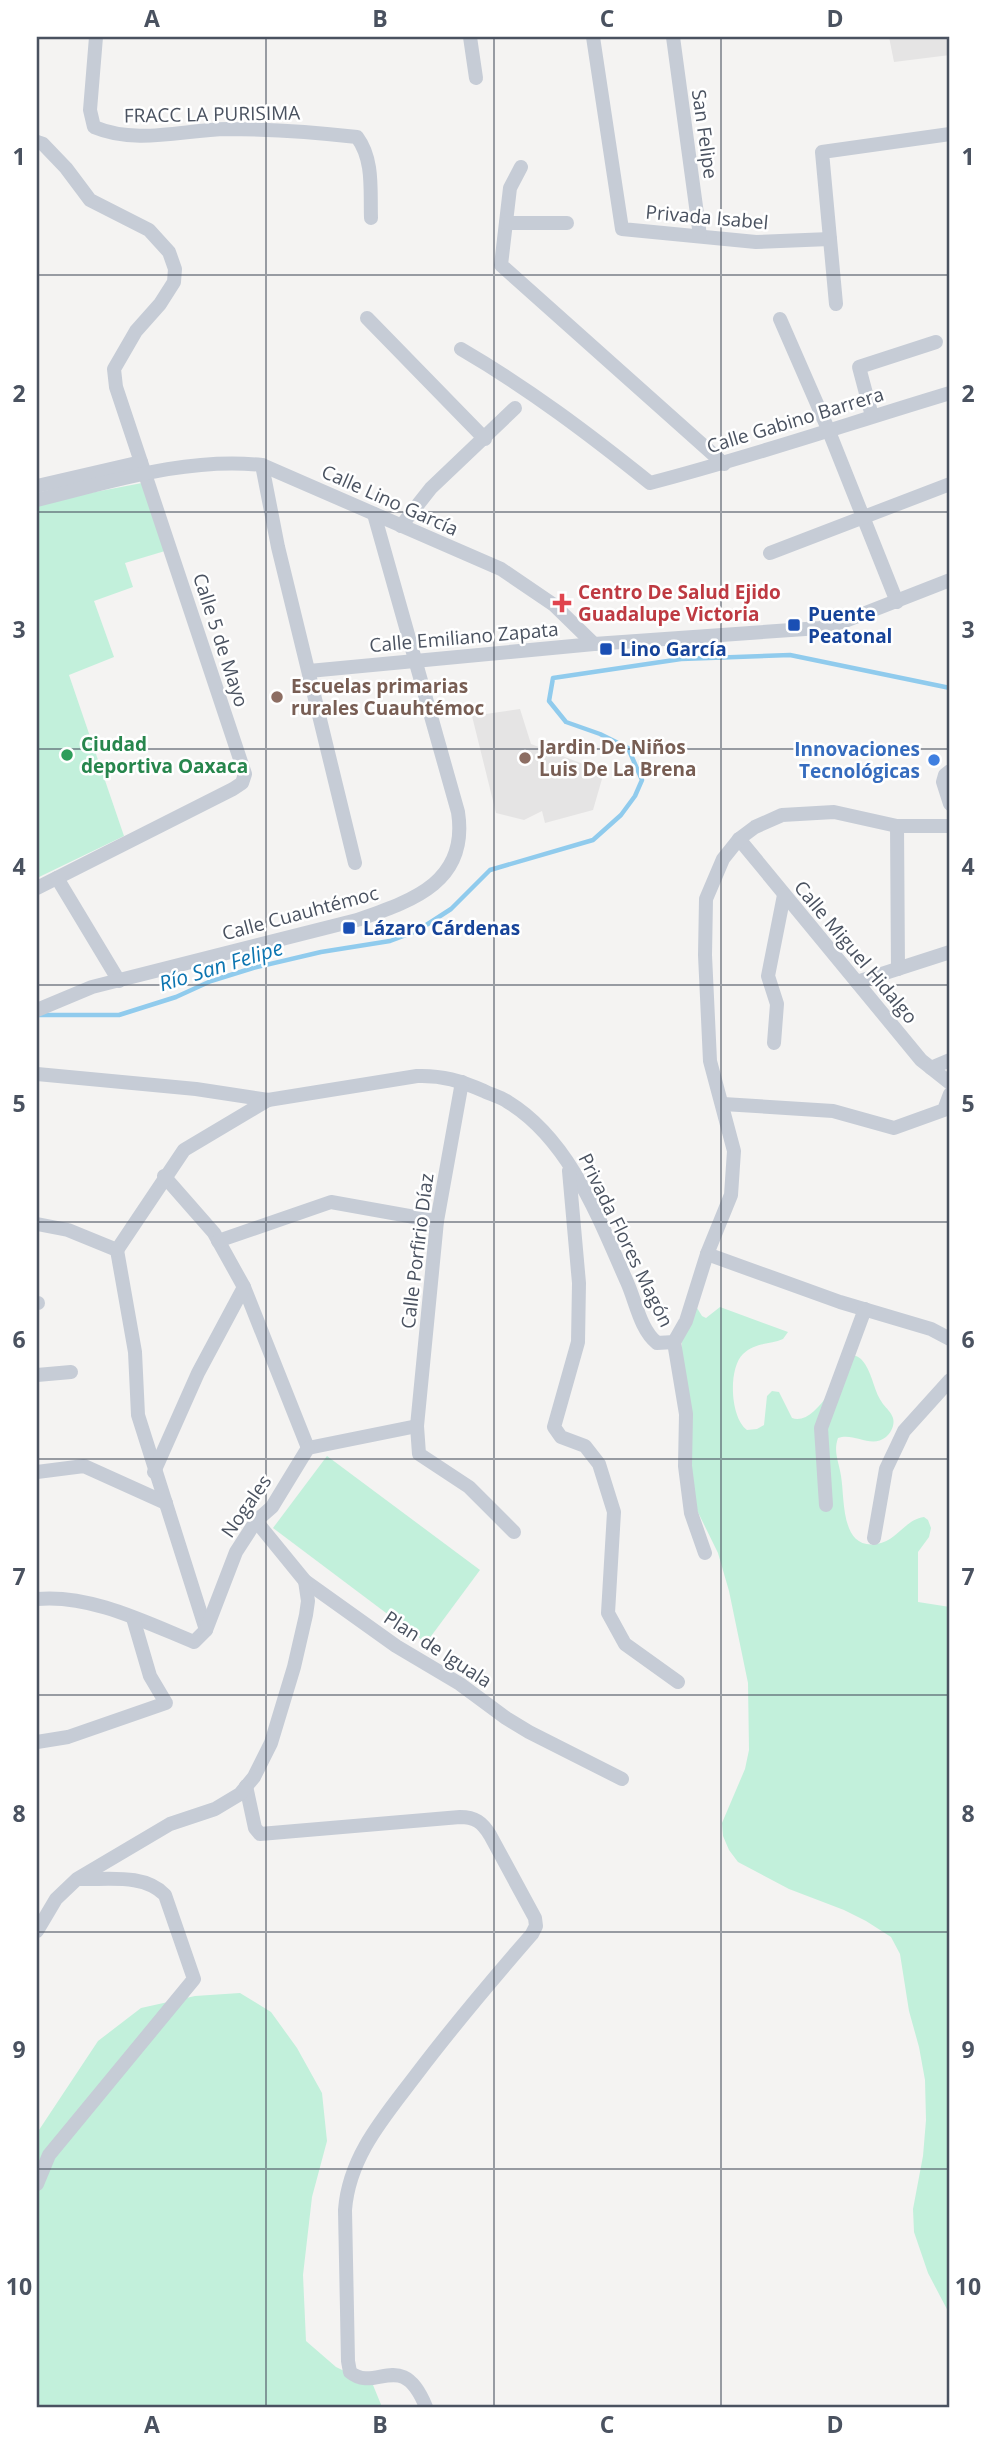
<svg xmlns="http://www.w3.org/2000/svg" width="987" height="2444" font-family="'Open Sans',sans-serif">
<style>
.education{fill:#e5e4e4}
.green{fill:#c2f0db}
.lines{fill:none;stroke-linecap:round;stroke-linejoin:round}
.stream{stroke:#90cbed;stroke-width:4.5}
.minor{stroke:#c6ccd6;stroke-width:14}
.grid{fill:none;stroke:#4a5260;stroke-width:2;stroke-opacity:0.55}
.health-dot{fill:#e0444e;stroke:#fff;stroke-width:2.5}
.transit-dot{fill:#1a4fb4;stroke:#fff;stroke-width:2.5}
.education-dot{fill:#8d6e63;stroke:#fff;stroke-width:2.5}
.leisure-dot{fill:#2e9e5b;stroke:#fff;stroke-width:2.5}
.shop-dot{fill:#3f7fe0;stroke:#fff;stroke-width:2.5}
.labels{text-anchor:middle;stroke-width:5;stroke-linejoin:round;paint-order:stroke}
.street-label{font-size:19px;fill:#4a5260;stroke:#fff}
.health-label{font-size:19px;font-weight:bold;fill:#be3a42;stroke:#fff;text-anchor:start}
.transit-label{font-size:19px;font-weight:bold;fill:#164399;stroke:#fff;text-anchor:start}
.education-label{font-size:19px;font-weight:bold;fill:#785e54;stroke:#fff;text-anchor:start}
.leisure-label{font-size:19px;font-weight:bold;fill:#27864d;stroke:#fff;text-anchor:start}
.shop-label{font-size:19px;font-weight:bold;fill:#366cbe;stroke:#fff;text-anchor:end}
.water-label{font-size:21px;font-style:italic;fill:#0c75b1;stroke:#fff}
.neatline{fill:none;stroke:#4a5260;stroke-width:2.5}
.grid-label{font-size:23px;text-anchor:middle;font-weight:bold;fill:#4a5260}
</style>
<rect width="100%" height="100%" fill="#f4f3f2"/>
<g class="education">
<polygon points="889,37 950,37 950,55 894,62"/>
<polygon points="520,709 531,744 604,772 593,810 545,823 542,811 524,820 496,813 472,716"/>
</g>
<g class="green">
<polygon points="142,483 165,551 125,563 133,587 94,601 114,657 69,675 124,836 37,878 37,507 48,501"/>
<path d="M720 1307 788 1332 783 1339C769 1345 755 1342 743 1354 728 1368 730 1418 747 1430L757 1429 764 1425 767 1396 772 1391 779 1392 792 1418C816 1427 841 1372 852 1355 858 1356 861 1358 865 1364 873 1376 874 1392 883 1404 887 1409 891 1412 893 1418 895 1425 891 1433 886 1437 871 1449 854 1432 838 1438 833 1452 839 1462 841 1476 845 1499 840 1550 877 1544 897 1541 904 1520 924 1517L928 1520 931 1528 929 1537 918 1552V1602L950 1607V2315L928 2273 914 2232 913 2209 923 2156 926 2120 925 2080 919 2047 909 2011 900 1954 891 1937 866 1921 844 1910 789 1889 738 1862 729 1850 723 1836 722 1823 745 1769 749 1750 748 1683 729 1591 718 1553 691 1498 681 1389 682 1331 697 1308 702 1316 706 1318Z"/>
<polygon points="327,1456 480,1570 426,1643 273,1528"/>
<polygon points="240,1993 271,2012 297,2048 322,2093 327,2141 312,2197 303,2275 306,2341 336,2367 373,2385 382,2407 37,2407 37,2133 98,2041 141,2008 195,1996"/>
</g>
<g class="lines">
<polyline class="stream" points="38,1015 119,1015 176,997 211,981 253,968 321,952 390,941 417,931 451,909 490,870 593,840 621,815 635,796 642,780 628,748 600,734 566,722 549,701 553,678 681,659 790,655 950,688"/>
<g class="minor">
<path d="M96 37 90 110 94 127C137 145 182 130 227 129 271 129 314 132 357 137 374 160 370 190 371 218"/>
<polyline points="470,37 476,78"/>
<polyline points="593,37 622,229 756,242 830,239"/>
<polyline points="673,37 700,236"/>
<polyline points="37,142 43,144 66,168 90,200 149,230 169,252 175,269 174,282 160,304 136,331 114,369 116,387 245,774 242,783 233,789 37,888"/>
<polyline points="521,167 510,188 501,265 724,464"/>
<polyline points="506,223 567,223"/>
<polyline points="836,304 822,152 950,134"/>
<polyline points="367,318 485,439"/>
<polyline points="780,319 828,429 897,602"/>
<path d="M461 349C528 388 589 434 650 483 751 457 850 423 950 393"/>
<polyline points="872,416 859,367 936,342"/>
<polyline points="262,465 278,547 355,863"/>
<polyline points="37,486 141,462"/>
<path d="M37 500C111 482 185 457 262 465L501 569 554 605 594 644"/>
<polyline points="401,526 431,488 515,408"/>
<polyline points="770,553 950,484"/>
<polyline points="309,671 594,644 820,628 845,621 950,580"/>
<polyline points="950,771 945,775 943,782 950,804"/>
<polyline points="897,826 898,969"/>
<polyline points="739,839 921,1060 950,1083"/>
<polyline points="57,878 119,981"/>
<polyline points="857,982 950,952"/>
<path d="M37 1010 92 987 357 920C411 901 469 883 458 812L374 514"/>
<polyline points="774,1043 777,1004 768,976 784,895"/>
<polyline points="931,1068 950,1060"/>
<path d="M37 1074 196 1089 268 1100 417 1076C442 1075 461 1081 484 1091 492 1095 501 1097 508 1102 570 1140 599 1219 627 1282 636 1302 640 1329 657 1343L674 1342 686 1321 707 1254 731 1195 734 1151 710 1061 705 955 706 899 723 859 739 839 755 827 782 815 834 812 897 826H950"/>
<polyline points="462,1082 437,1221 417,1426 419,1454 469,1487 514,1532"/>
<polyline points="723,1104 833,1111 894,1128 944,1110 950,1094"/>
<polyline points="569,1171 579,1283 578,1342 554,1427 561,1437 585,1446 599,1464 614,1512 608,1613 625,1644 678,1682"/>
<polyline points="164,1176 214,1233 244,1287 308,1448"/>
<polyline points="37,1224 68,1230 117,1250"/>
<polyline points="218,1241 331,1202 437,1221"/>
<polyline points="117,1250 135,1352 138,1415 206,1630"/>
<polyline points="117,1250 184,1150 268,1100"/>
<polyline points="707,1254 840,1302 931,1329 950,1339"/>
<polyline points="37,1303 38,1303"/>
<polyline points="674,1342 686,1414 685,1466 691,1513 705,1553"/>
<polyline points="37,1375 71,1372"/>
<polyline points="308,1448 417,1426"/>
<polyline points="37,1472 84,1466 166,1503"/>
<polyline points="154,1472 198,1373 244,1287"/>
<polyline points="826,1505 821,1428 865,1309"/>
<polyline points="256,1521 305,1581 396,1646 460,1684 506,1718 529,1732 622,1779"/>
<polyline points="874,1538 886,1469 904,1431 950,1380"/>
<path d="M37 1599C90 1594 145 1622 194 1642L206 1630 236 1552 256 1521 272 1507 308 1448"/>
<polyline points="37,1742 68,1737 166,1703 150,1676 133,1618"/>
<path d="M246 1786 255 1828 260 1834 460 1817C475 1817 482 1822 490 1835L535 1918 536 1926 532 1934C492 1980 453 2026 416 2075 385 2116 349 2156 345 2210L348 2361 350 2372C376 2394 402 2347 426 2407"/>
<polyline points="37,1931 56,1899 77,1879 170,1824 215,1809 240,1794 254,1777 271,1743 294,1667 306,1615 308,1601 305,1581"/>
<path d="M37 2184 49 2155 194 1979 165 1895C144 1873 107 1880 79 1879"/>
</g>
</g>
<path class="grid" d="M266 37V2407M494 37V2407M721 37V2407M37 275H950M37 512H950M37 749H950M37 985H950M37 1222H950M37 1459H950M37 1695H950M37 1932H950M37 2169H950"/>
<path class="health-dot" d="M558.5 592.5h7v7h7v7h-7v7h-7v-7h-7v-7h7z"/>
<g class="transit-dot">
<rect x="787" y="618" width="14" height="14" rx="3.5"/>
<rect x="599" y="642" width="14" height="14" rx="3.5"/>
<rect x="342" y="921" width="14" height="14" rx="3.5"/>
</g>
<g class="education-dot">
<circle cx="277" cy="697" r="7"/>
<circle cx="525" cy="758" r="7"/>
</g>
<circle class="leisure-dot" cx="67" cy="755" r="7"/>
<circle class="shop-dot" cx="934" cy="760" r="7"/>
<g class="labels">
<g class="street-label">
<text transform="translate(212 114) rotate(-1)" y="7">FRACC LA PURISIMA</text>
<text transform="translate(705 134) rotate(82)" y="7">San Felipe</text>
<text transform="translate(707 217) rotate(5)" y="7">Privada Isabel</text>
<text transform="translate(795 420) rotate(-17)" y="7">Calle Gabino Barrera</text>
<text transform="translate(390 500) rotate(24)" y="7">Calle Lino García</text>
<text transform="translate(464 637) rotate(-5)" y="7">Calle Emiliano Zapata</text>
<text transform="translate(221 640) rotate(72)" y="7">Calle 5 de Mayo</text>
<text transform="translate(300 913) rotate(-15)" y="7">Calle Cuauhtémoc</text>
<text transform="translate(856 952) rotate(50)" y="7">Calle Miguel Hidalgo</text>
<text transform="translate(626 1240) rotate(64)" y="7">Privada Flores Magón</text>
<text transform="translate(417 1251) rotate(-83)" y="7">Calle Porfirio Díaz</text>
<text transform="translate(246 1506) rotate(-55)" y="7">Nogales</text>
<text transform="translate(438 1649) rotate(33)" y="7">Plan de Iguala</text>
</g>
<g class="health-label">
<text x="578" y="599">Centro De Salud Ejido<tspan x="578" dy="22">Guadalupe Victoria</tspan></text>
</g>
<g class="transit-label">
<text x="808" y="621">Puente<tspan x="808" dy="22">Peatonal</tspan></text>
<text x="620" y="656">Lino García</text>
<text x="363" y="935">Lázaro Cárdenas</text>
</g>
<g class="education-label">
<text x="291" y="693">Escuelas primarias<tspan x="291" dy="22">rurales Cuauhtémoc</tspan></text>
<text x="539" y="754">Jardin De Niños<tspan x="539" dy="22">Luis De La Brena</tspan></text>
</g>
<g class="leisure-label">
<text x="81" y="751">Ciudad<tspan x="81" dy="22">deportiva Oaxaca</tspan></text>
</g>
<g class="shop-label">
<text x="920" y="756">Innovaciones<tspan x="920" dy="22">Tecnológicas</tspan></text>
</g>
<g class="water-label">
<text transform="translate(221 966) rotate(-17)" y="7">Río San Felipe</text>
</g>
</g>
<rect width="987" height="2444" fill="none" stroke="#ffffff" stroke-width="77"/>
<rect x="38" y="38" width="910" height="2368" class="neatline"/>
<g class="grid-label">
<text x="152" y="27">A</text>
<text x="380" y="27">B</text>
<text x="607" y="27">C</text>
<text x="835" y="27">D</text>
<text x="19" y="165">1</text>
<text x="968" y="165">1</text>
<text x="19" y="402">2</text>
<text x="968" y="402">2</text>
<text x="19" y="638">3</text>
<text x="968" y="638">3</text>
<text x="19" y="875">4</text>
<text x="968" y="875">4</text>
<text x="19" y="1112">5</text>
<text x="968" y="1112">5</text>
<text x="19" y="1348">6</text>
<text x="968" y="1348">6</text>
<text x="19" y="1585">7</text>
<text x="968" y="1585">7</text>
<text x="19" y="1822">8</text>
<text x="968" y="1822">8</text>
<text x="19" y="2058">9</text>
<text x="968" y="2058">9</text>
<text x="19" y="2295">10</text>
<text x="968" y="2295">10</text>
<text x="152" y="2433">A</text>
<text x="380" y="2433">B</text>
<text x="607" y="2433">C</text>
<text x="835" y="2433">D</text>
</g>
</svg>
